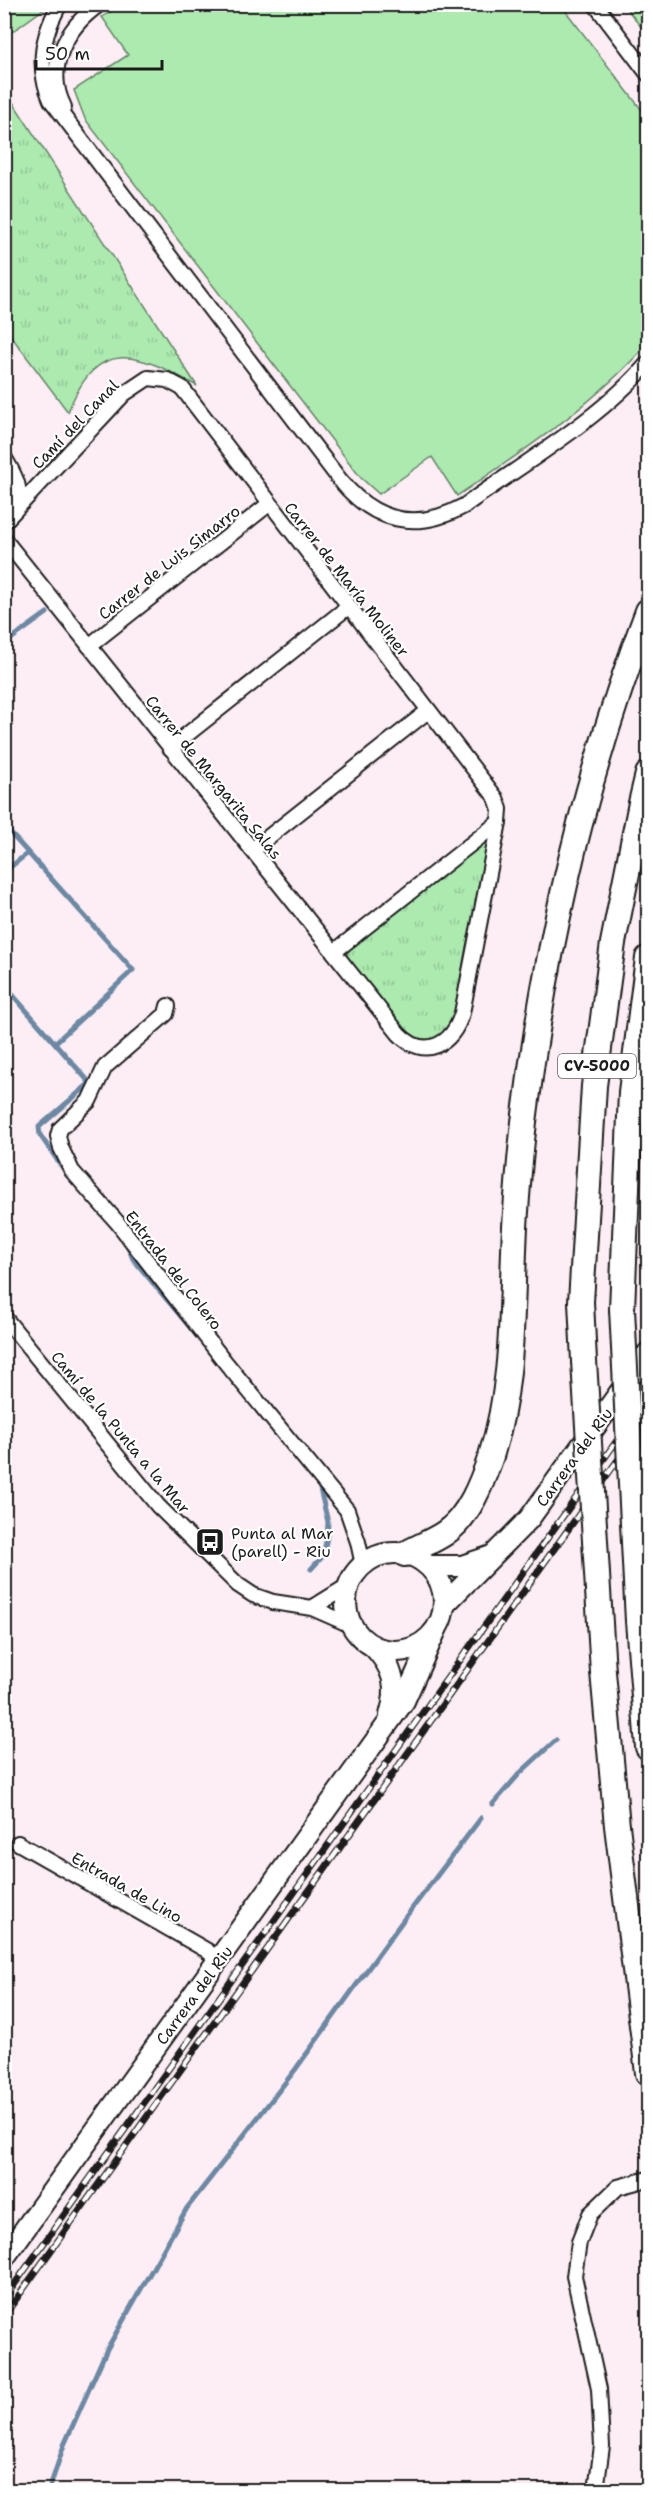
<svg xmlns="http://www.w3.org/2000/svg" width="653" height="2495" font-family="'Shantell Sans',sans-serif">
<style>
.green{fill:#aceab0;stroke:#648366;stroke-width:1.5}
.park{fill:url(#park-tufts);stroke:#648366;stroke-width:1.5}
.lines{fill:none;stroke-linecap:round;stroke-linejoin:round}
.stream{stroke:#6c88a3;stroke-width:5}
.street-casing{stroke:#1c1c1c;stroke-width:18}
.secondary-casing{stroke:#1c1c1c;stroke-width:24}
.highway-casing{stroke:#1c1c1c;stroke-width:28}
.street{stroke:#fff;stroke-width:14}
.secondary{stroke:#fff;stroke-width:20}
.highway{stroke:#fff;stroke-width:24}
.rail-casing{stroke:#1c1c1c;stroke-width:7}
.rail{stroke:#fff;stroke-width:4.5;stroke-dasharray:14;stroke-linecap:butt}
.highway-bridge-casing{stroke:#1c1c1c;stroke-width:28;stroke-linecap:butt}
.highway-bridge{stroke:#fff;stroke-width:24}
.labels{text-anchor:middle;stroke-width:4.5;stroke-linejoin:round;paint-order:stroke}
.shield{fill:#fff;stroke:#606060;stroke-width:1.5}
.shield-label{font-size:15px;font-weight:bold;fill:#1c1c1c}
.street-label{font-size:16px;fill:#1c1c1c;stroke:#fff}
.poi-label{font-size:16px;fill:#1c1c1c;stroke:#fff;text-anchor:start}
</style>
<defs>
<pattern id="park-tufts" width="24" height="20" patternUnits="userSpaceOnUse" patternTransform="scale(1.5)"><rect width="24" height="20" fill="#aceab0"/><path d="M3 7l-1-3M5 7V3M7 7l1-3M15 17l-1-3M17 17v-4M19 17l1-3" fill="none" stroke="#93c897"/></pattern>
</defs>
<rect width="100%" height="100%" fill="#fdedf5"/>
<filter id="ink" filterUnits="userSpaceOnUse"><feTurbulence type="fractalNoise" baseFrequency=".0167" numOctaves="2"/><feDisplacementMap in="SourceGraphic" scale="12" xChannelSelector="R" yChannelSelector="G"/><feConvolveMatrix kernelMatrix="1 2 1 2 8 2 1 2 1" color-interpolation-filters="sRGB"/></filter>
<g filter="url(#ink)">
<g class="green">
<polygon points="5,4 49,4 49,5 5,37"/>
<path d="M121 5H561L648 118V343C594 405 525 450 457 496L432 457 379 494 361 478 85 119 74 90 128 55 102 17Z"/>
<polygon points="624,5 648,5 648,36"/>
</g>
<g class="park">
<path d="M4 90H5L197 386C138 353 98 335 68 412L5 328Z"/>
<path d="M482 842 487 844 489 850 466 947 453 1022C442 1040 428 1043 409 1036L346 958 349 946Z"/>
</g>
<g class="lines">
<g class="stream">
<polyline points="4,644 47,613"/>
<polyline points="4,826 133,970 56,1042"/>
<polyline points="4,872 28,853"/>
<polyline points="4,985 90,1083 39,1127 40,1135 69,1177"/>
<polyline points="126,1242 133,1259 198,1337"/>
<polyline points="311,1569 323,1556 327,1537 328,1522 319,1485 316,1481"/>
<polyline points="493,1804 520,1773 556,1740"/>
<polyline points="49,2490 64,2445 107,2349 187,2208 295,2070 401,1923 481,1818"/>
</g>
<g class="street-casing">
<g id="street">
<path d="M60 4C42 35 36 67 51 100L340 480C374 522 416 532 464 506 524 463 600 419 648 363"/>
<polyline points="595,4 648,74"/>
<path d="M64 107C44 68 66 27 100 4"/>
<path d="M4 457C14 474 25 491 14 509"/>
<path d="M4 522 124 394 148 378 167 380 182 388 496 798 500 809 499 822 462 1013C453 1044 425 1061 399 1034L4 539"/>
<polyline points="89,646 269,504"/>
<polyline points="170,748 348,607"/>
<polyline points="252,850 428,711"/>
<polyline points="334,952 499,822"/>
<polyline points="168,1006 166,1014 105,1067 89,1101 60,1129 58,1136 61,1148 72,1171 117,1222 226,1363 347,1510 358,1542 363,1565"/>
<polyline points="4,1317 158,1506 238,1585 253,1595 273,1602 312,1608 353,1626"/>
<polyline points="312,1608 349,1585"/>
<polyline points="18,1843 206,1950 219,1960"/>
<polyline points="596,2490 602,2446 599,2389 574,2276 579,2242 590,2214 618,2187 648,2179"/>
</g>
</g>
<g class="secondary-casing">
<g id="secondary">
<circle cx="395" cy="1602" r="49"/>
<polyline points="429,1566 462,1566 489,1557"/>
<polyline points="444,1605 529,1519 648,1353"/>
<path d="M373 1646C393 1667 399 1686 390 1715"/>
<polyline points="4,2258 404,1701 436,1630"/>
</g>
</g>
<g class="highway-casing">
<g id="highway">
<polyline points="622,1309 631,1092 648,958"/>
<polyline points="584,1361 581,1302 594,1086 613,943 641,803 648,774"/>
<path d="M405 1554C418 1547 433 1541 445 1533 469 1517 482 1482 491 1456 515 1381 511 1305 515 1227 517 1193 520 1157 524 1122 545 948 585 775 648 611"/>
<polyline points="638,1621 648,1747"/>
<polyline points="603,1672 617,1826 648,2073"/>
</g>
</g>
<use href="#street" class="street"/>
<use href="#secondary" class="secondary"/>
<use href="#highway" class="highway"/>
<g class="rail-casing">
<g id="rail">
<polyline points="4,2299 648,1397"/>
<polyline points="4,2316 648,1418"/>
</g>
</g>
<use href="#rail" class="rail"/>
<g class="highway-bridge-casing">
<g id="highway-bridge">
<polyline points="622,1309 638,1621"/>
<polyline points="584,1361 603,1672"/>
</g>
</g>
<use href="#highway-bridge" class="highway-bridge"/>
</g>
</g>
<defs>
<g id="bus-square" transform="scale(1.5)"><rect x="-9" y="-9" width="18" height="18" rx="4" fill="#1c1c1c" stroke="#fff"/><path d="M-5-6H5V4H4V6H2V4H-2V6H-4V4H-5ZM-3.5-4V0h7V-4ZM-3.5 1.2v1.5H-2V1.2ZM2 1.2v1.5H3.5V1.2Z" fill="#fff"/></g>
</defs>
<g fill-rule="evenodd">
<use href="#bus-square" x="210" y="1542"/>
</g>
<g class="labels">
<rect class="shield" x="558" y="1054" width="78" height="24" rx="4.5"/>
<g class="shield-label">
<text x="597" y="1071">CV-5000</text>
</g>
<g class="street-label">
<text transform="translate(75 424) rotate(-46)" y="6">Camí del Canal</text>
<text transform="translate(169 562) rotate(-38)" y="6">Carrer de Luis Simarro</text>
<text transform="translate(347 579) rotate(52)" y="6">Carrer de María Moliner</text>
<text transform="translate(214 777) rotate(51)" y="6">Carrer de Margarita Salas</text>
<text transform="translate(174 1270) rotate(52)" y="6">Entrada del Colero</text>
<text transform="translate(121 1432) rotate(50)" y="6">Camí de la Punta a la Mar</text>
<text transform="translate(574 1457) rotate(-54)" y="6">Carrera del Riu</text>
<text transform="translate(127 1887) rotate(30)" y="6">Entrada de Lino</text>
<text transform="translate(194 1995) rotate(-54)" y="6">Carrera del Riu</text>
</g>
<g class="poi-label">
<text x="231" y="1539">Punta al Mar<tspan x="231" dy="18">(parell) - Riu</tspan></text>
</g>
</g>
<rect width="653" height="2495" fill="none" stroke="#fff" stroke-width="24"/>
<rect x="12" y="12" width="629" height="2471" fill="none" stroke="#1c1c1c" stroke-width="2" filter="url(#ink)"/>
<path d="M36 60v9h126v-9" fill="none" stroke="#1c1c1c" stroke-width="3"/>
<text x="45" y="60" font-size="18" fill="#1c1c1c" stroke="#ffffff" stroke-width="4.5" paint-order="stroke">50 m</text>
</svg>
